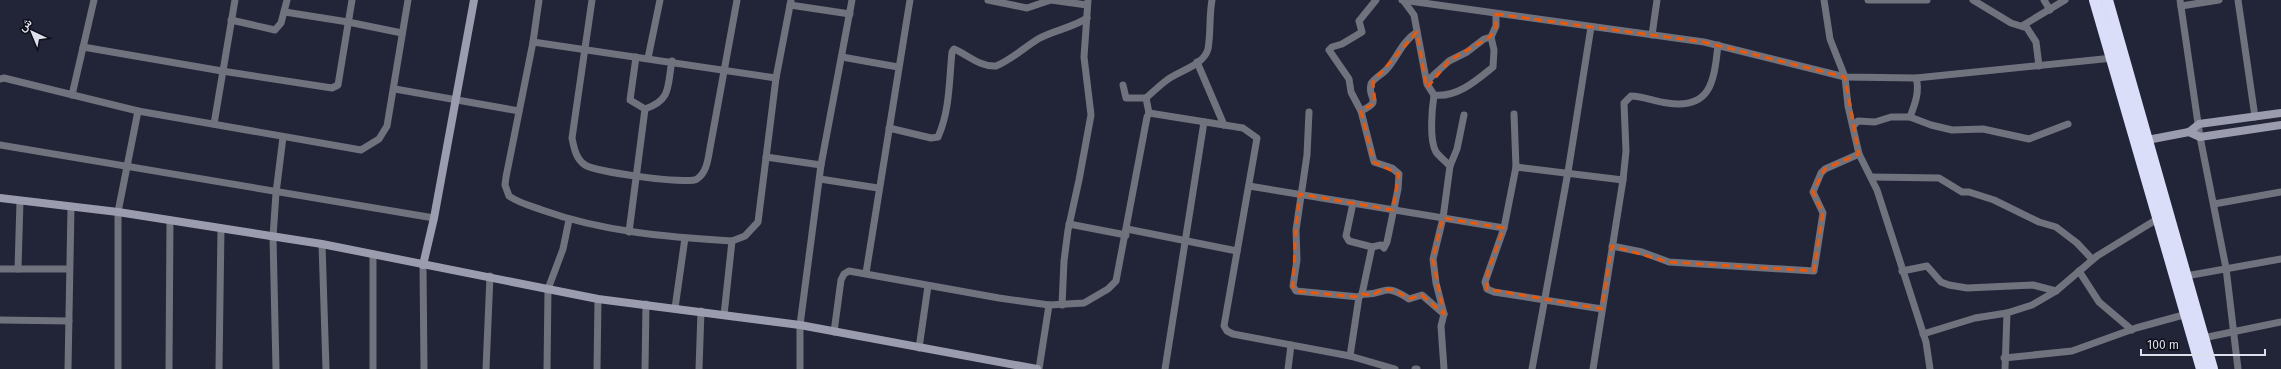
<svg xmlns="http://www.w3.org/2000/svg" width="2281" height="369" font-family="'Fira Sans',Vazirmatn,sans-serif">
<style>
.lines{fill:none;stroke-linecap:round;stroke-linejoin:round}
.street{stroke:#70727d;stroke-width:7}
.secondary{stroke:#9b9daf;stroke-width:8}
.highway{stroke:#dadef9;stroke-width:12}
.marked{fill:none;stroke:#e8590c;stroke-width:3;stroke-dasharray:8 5;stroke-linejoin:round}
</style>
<rect width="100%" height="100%" fill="#222438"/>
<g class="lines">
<g class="street">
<path d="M539 0 533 42 506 177 505 185 509 196C519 203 531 206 542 210 603 232 668 237 732 241L745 236 758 222 776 78 791 0"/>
<path d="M592 0 572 138C574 148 576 159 585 165 596 172 688 185 697 179 707 172 708 159 710 148L737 0"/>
<polyline points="988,0 1027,8 1051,0 1087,5"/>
<polyline points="1402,0 1704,42 1845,77 1916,78 2113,58"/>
<path d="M1403 0 1414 15 1427 84 1434 95C1457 98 1477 80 1493 67L1494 50 1491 37 1496 26V14"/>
<polyline points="1824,0 1830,39 1845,77 1848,106 1859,154 1877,190 1926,342 1930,369"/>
<polyline points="1868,0 1927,0"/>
<polyline points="1973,0 2011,23 2027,28 2036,42 2039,66"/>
<polyline points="2044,0 2050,10"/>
<polyline points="2180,0 2200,137 2226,268 2238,369"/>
<polyline points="2238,0 2255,117"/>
<polyline points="790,5 850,14"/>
<polyline points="2181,6 2219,0"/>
<polyline points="285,12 348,22 402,33"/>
<polyline points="231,20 275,30 281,23 287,0"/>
<polyline points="2022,26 2065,0"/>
<polyline points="1652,35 1657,0"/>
<polyline points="533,42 776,78"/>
<polyline points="83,47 222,71 332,88 338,85 352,0"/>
<path d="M636 57 630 100 645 109C672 100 667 86 672 61"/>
<polyline points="842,57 898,67"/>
<polyline points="648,58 660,0"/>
<polyline points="1197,62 1224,125"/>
<polyline points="0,79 4,78 138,111 361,150 379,139 387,126 408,0"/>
<polyline points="1427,81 1449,61 1467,52 1484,39 1491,37"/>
<polyline points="395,89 519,111"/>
<polyline points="72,95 94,0"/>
<path d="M1434 95C1432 108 1429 140 1436 152 1440 157 1445 161 1450 166"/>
<path d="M1146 98C1153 92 1160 85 1167 80 1179 71 1204 65 1208 49 1211 32 1209 16 1212 0"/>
<path d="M1361 111C1384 100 1367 100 1371 84 1373 79 1381 75 1385 71 1397 59 1401 42 1417 32"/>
<polyline points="1309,112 1307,155 1296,230 1297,260 1293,286 1296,291 1359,297"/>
<polyline points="1149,113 1243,128 1257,138 1224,326 1227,331 1233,334 1350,356 1395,369"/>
<polyline points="1514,114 1516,167"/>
<path d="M1910 117C1915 104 1920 91 1916 78"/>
<polyline points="214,124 235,0"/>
<polyline points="1854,125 1858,121 1875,122 1891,117 1910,117 1931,125 1952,130 1983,129 2029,139 2068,124"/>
<path d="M889 128 931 138 938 137C950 110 949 81 952 52L954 49C968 55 980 67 996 66 1011 60 1025 47 1038 39 1054 30 1072 28 1087 18"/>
<polyline points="0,145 434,218"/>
<polyline points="766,157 821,165"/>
<polyline points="1871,177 1939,178 1962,192 1969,192 1994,200 2039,222 2056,227 2077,243 2092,259"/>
<polyline points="820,179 878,188"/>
<polyline points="1249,186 1504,228"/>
<polyline points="2214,204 2281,192"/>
<polyline points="1069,224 1126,235"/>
<polyline points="1127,229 1237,251"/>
<polyline points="629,232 645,109"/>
<polyline points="322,244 326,369"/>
<polyline points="1612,246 1642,252 1669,262 1814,271 1823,213 1813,192 1821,173 1825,169 1859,154"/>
<polyline points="1372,247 1381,245 1384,248 1387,242 1398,189 1399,174 1392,168 1374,162 1361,111 1351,92 1349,79 1329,50 1332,47 1342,44 1362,32 1359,21 1376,0"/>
<polyline points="373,254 373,369"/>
<polyline points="423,265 424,369"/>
<polyline points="0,269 69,269"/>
<polyline points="18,269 20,201"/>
<polyline points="1902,271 1927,266 1941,282 1949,285 1967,288 2033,285 2056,291"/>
<polyline points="2079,271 2099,302 2132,330"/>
<polyline points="866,273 910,0"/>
<polyline points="2186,276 2281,259"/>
<path d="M1362 294C1386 296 1382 281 1409 299L1422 295 1444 314"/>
<polyline points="1062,305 1064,261 1068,230 1079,180 1091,115 1084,57 1088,0"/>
<polyline points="675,308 685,238"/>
<polyline points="1602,309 1494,292 1487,289 1485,282 1504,228 1516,167 1623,180"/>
<polyline points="724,315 732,241"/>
<polyline points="0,320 69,321"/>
<polyline points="834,332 841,280 844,274 849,271 999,298 1049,305 1084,303 1108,289 1116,281 1147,117 1149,113 1146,98 1126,98 1123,85"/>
<polyline points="1923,334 1975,318 2007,313 2032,305 2056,291 2097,256 2159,218"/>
<polyline points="2203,338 2281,322"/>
<polyline points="919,348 928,286"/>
<polyline points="1350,356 1359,297 1362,294 1372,247 1349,241 1346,236 1353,203"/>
<polyline points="2004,358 2072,351 2136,328 2187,314"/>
<polyline points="68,369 71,207"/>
<polyline points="118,369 118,212 138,111"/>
<polyline points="169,369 170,220"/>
<polyline points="219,369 221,228"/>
<polyline points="276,369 273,237 276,193 283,137"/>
<polyline points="486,369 490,276"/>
<polyline points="547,369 548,289 563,249 569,220"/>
<polyline points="597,369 598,299"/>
<polyline points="645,369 646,304"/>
<polyline points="699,369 701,311"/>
<polyline points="800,369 800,325 821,165 852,0"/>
<polyline points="1039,369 1049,305"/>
<polyline points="1165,369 1204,122"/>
<polyline points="1288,369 1291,345"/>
<polyline points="1415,369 1417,369"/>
<polyline points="1444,369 1441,326 1444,314 1436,283 1433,259 1443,218 1450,166 1457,149 1464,115"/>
<polyline points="1532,369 1568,172 1591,27"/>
<path d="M1593 369 1623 180 1626 151 1624 103 1631 96C1644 96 1655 102 1667 103 1712 110 1714 80 1718 45"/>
<polyline points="2005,369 2007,313"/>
</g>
<g class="secondary">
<polyline points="2189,132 2200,137 2281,125"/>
<polyline points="2142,141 2189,132 2199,124 2281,113"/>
<polyline points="0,198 118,212 322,244 598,299 800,325 1037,369"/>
<polyline points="423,265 434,218 474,0"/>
</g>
<g class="highway">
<polyline points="2095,0 2202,369"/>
<polyline points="2107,0 2212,369"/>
</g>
</g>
<path class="marked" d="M1496 14 1704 42 1845 77 1859 154 1825 169 1813 192 1823 213 1814 271 1669 262 1612 246 1602 309 1487 289 1488 272 1504 228 1443 218 1433 259 1444 314 1422 295 1409 299 1395 290 1383 289 1373 295 1362 294 1359 297 1296 291 1293 286 1296 230 1300 194 1393 210 1399 174 1374 162 1361 111 1375 103 1373 82 1417 32 1427 88 1449 61 1490 37 1496 29Z"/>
<g transform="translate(32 32) rotate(316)" stroke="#0d0e17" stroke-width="3" paint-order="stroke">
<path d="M0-3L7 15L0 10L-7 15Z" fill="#dddfed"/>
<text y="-6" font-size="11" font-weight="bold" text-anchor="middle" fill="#dddfed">ش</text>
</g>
<path d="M2141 349v6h124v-6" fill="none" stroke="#dddfed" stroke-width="2"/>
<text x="2147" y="349" font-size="12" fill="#dddfed" stroke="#0d0e17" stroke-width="3" paint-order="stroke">100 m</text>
</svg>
